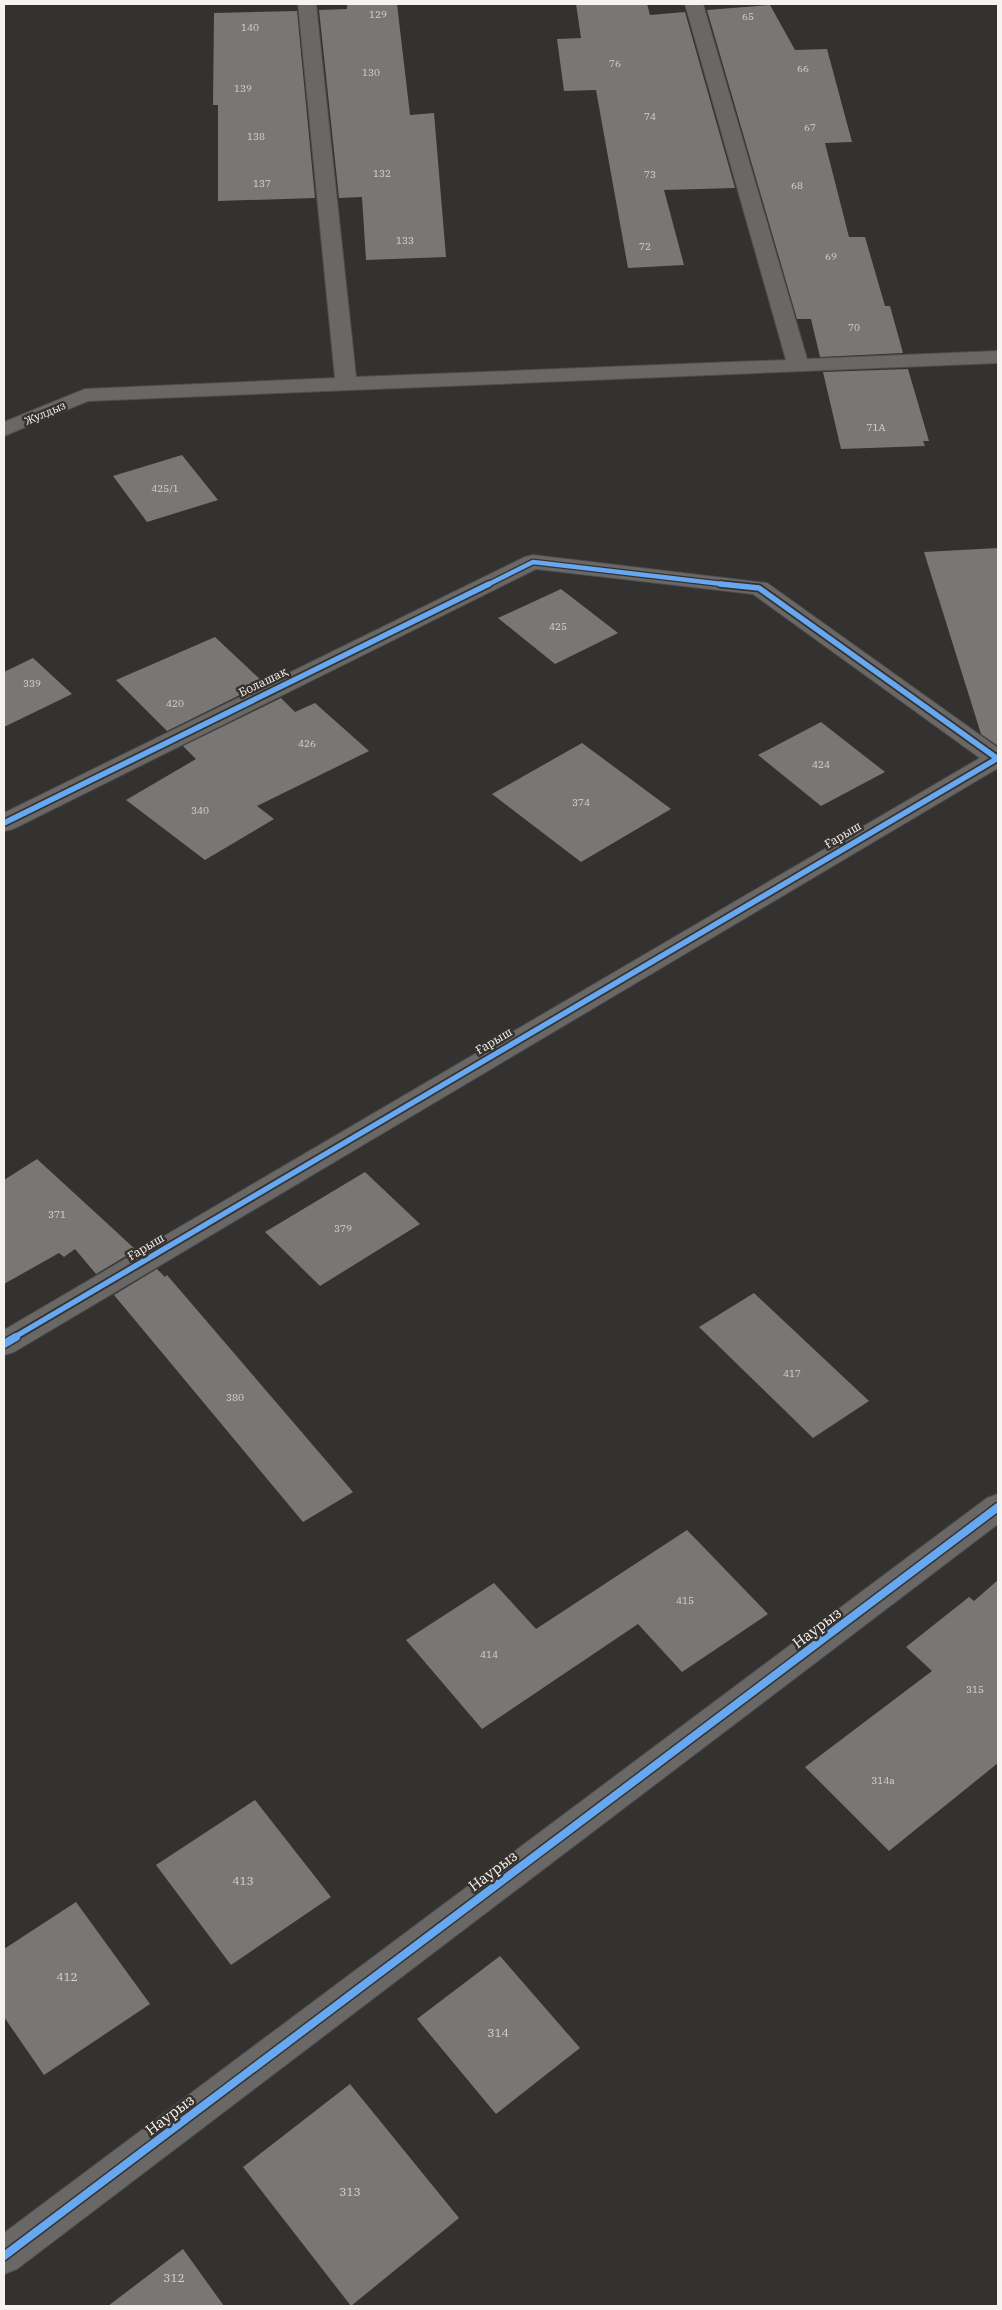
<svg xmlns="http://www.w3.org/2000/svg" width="1002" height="2310" font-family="'IBM Plex Serif',serif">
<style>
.building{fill:#797775}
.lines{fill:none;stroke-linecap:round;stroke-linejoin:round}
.minor-casing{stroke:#4f4e4c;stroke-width:2}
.minor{fill:#696866;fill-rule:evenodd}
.cycleway-far2-casing{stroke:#36322e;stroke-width:7}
.cycleway-far1-casing{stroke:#36322e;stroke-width:9}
.cycleway-casing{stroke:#36322e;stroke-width:11}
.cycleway-far2{stroke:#66a8f1;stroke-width:4.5}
.cycleway-far1{stroke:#66a8f1;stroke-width:5.5}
.cycleway{stroke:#66a8f1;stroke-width:8}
.labels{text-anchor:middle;stroke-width:5;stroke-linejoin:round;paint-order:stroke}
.number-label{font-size:10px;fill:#d6d4d1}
.far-street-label{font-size:11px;fill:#f5f3f0;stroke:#36322e}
.street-label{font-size:12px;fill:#f5f3f0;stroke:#36322e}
.near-number-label{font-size:12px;fill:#d6d4d1}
.near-street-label{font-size:15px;fill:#f5f3f0;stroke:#36322e}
</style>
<rect width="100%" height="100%" fill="#343230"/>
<g class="building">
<polygon points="347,4 397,4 410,115 434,113 446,257 366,260 362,197 339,198 319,10 347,9"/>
<polygon points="576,4 647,4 650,15 685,12 735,188 664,190 684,265 628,268 596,90 564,91 557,39 581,38"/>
<polygon points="770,5 795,50 827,49 852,142 825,143 849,237 865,237 885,306 890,306 903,353 820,357 811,319 797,319 707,10"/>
<polygon points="297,11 315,198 218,201 218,105 213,105 214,13"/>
<polygon points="908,369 929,441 923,441 925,446 841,449 823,372"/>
<polygon points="182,455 218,500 147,522 113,476"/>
<polygon points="998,548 998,746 981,734 924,552"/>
<polygon points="561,589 618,633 555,664 498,618"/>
<polygon points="215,637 264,683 167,731 116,680"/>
<polygon points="33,658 72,694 4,727 4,672"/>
<polygon points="281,698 295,712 315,703 369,751 257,806 274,819 205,860 126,800 196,759 183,746"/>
<polygon points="821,722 885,772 821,806 758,755"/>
<polygon points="582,743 671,809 581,862 492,794"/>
<polygon points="37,1159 110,1226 136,1250 96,1274 75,1249 64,1257 59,1253 4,1284 4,1180"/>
<polygon points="365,1172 420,1224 320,1286 265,1232"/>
<polygon points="157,1269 165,1277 167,1275 353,1492 303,1522 114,1295"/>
<polygon points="754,1293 869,1401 813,1438 699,1327"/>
<polygon points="687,1530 768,1614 682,1672 638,1624 482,1729 406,1640 494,1583 536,1629"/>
<polygon points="998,1580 998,1763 889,1851 805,1767 932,1671 906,1647 969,1597 974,1601"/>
<polygon points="255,1800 331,1897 231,1965 156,1865"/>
<polygon points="76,1902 150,2004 44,2075 4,2017 4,1949"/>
<polygon points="500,1956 580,2048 496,2114 417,2019"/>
<polygon points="350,2084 459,2218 351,2306 243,2167"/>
<polygon points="183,2249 224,2306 108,2306"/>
</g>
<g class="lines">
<g class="minor-casing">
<g id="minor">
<polygon points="298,4 316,4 356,377 786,360 685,4 703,4 807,359 998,351 998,363 88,401 4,436 4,422 85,389 335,378"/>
<polygon points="533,555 767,583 998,748 998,768 14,1352 4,1355 4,1330 980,758 753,594 536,569 13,829 4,831 4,813 525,557"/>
<polygon points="998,1494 998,1524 17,2269 4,2274 4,2233 987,1498"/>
</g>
</g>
<use href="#minor" class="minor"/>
<g class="cycleway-far2-casing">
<polyline id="cycleway-far2" points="487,585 533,562 731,585"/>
</g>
<g class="cycleway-far1-casing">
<g id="cycleway-far1">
<polyline points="720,584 759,588 998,759"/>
<polyline points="4,823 489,584"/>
<polyline points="13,1338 998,758"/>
</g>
</g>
<g class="cycleway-casing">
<g id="cycleway">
<polyline points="4,1344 16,1337"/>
<polyline points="4,2256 998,1507"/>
</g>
</g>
<use href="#cycleway-far2" class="cycleway-far2"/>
<use href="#cycleway-far1" class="cycleway-far1"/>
<use href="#cycleway" class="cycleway"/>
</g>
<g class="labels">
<g class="number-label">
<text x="378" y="18">129</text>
<text x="748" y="20">65</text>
<text x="250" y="31">140</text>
<text x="615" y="67">76</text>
<text x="803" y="72">66</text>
<text x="371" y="76">130</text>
<text x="243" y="92">139</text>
<text x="650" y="120">74</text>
<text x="810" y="131">67</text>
<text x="256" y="140">138</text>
<text x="382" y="177">132</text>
<text x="650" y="178">73</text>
<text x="262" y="187">137</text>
<text x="797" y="189">68</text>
<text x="405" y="244">133</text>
<text x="645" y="250">72</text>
<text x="831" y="260">69</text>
<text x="854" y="331">70</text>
<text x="876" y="431">71А</text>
<text x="165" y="492">425/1</text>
<text x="558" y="630">425</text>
<text x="32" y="687">339</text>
<text x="175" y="707">420</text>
<text x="307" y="747">426</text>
<text x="821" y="768">424</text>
<text x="581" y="806">374</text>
<text x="200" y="814">340</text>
<text x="57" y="1218">371</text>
<text x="343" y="1232">379</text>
<text x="792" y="1377">417</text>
<text x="235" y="1401">380</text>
<text x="685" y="1604">415</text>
<text x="489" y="1658">414</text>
<text x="975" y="1693">315</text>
<text x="883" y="1784">314а</text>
</g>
<g class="far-street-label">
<text transform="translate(45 413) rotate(-23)" y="4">Жулдыз</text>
</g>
<g class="street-label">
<text transform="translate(263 682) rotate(-26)" y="4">Болашақ</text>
<text transform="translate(843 835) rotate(-31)" y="4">Ғарыш</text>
<text transform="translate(494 1041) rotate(-31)" y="4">Ғарыш</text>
<text transform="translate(146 1247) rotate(-31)" y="4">Ғарыш</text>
</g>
<g class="near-number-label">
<text x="243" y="1885">413</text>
<text x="67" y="1981">412</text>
<text x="498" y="2037">314</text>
<text x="350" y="2196">313</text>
<text x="174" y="2282">312</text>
</g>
<g class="near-street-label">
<text transform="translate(817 1628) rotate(-37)" y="5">Наурыз</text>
<text transform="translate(493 1871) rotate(-37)" y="5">Наурыз</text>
<text transform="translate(170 2115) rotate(-37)" y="5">Наурыз</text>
</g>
</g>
<rect width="1002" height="2310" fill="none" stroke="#f5f3f0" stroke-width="10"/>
</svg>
